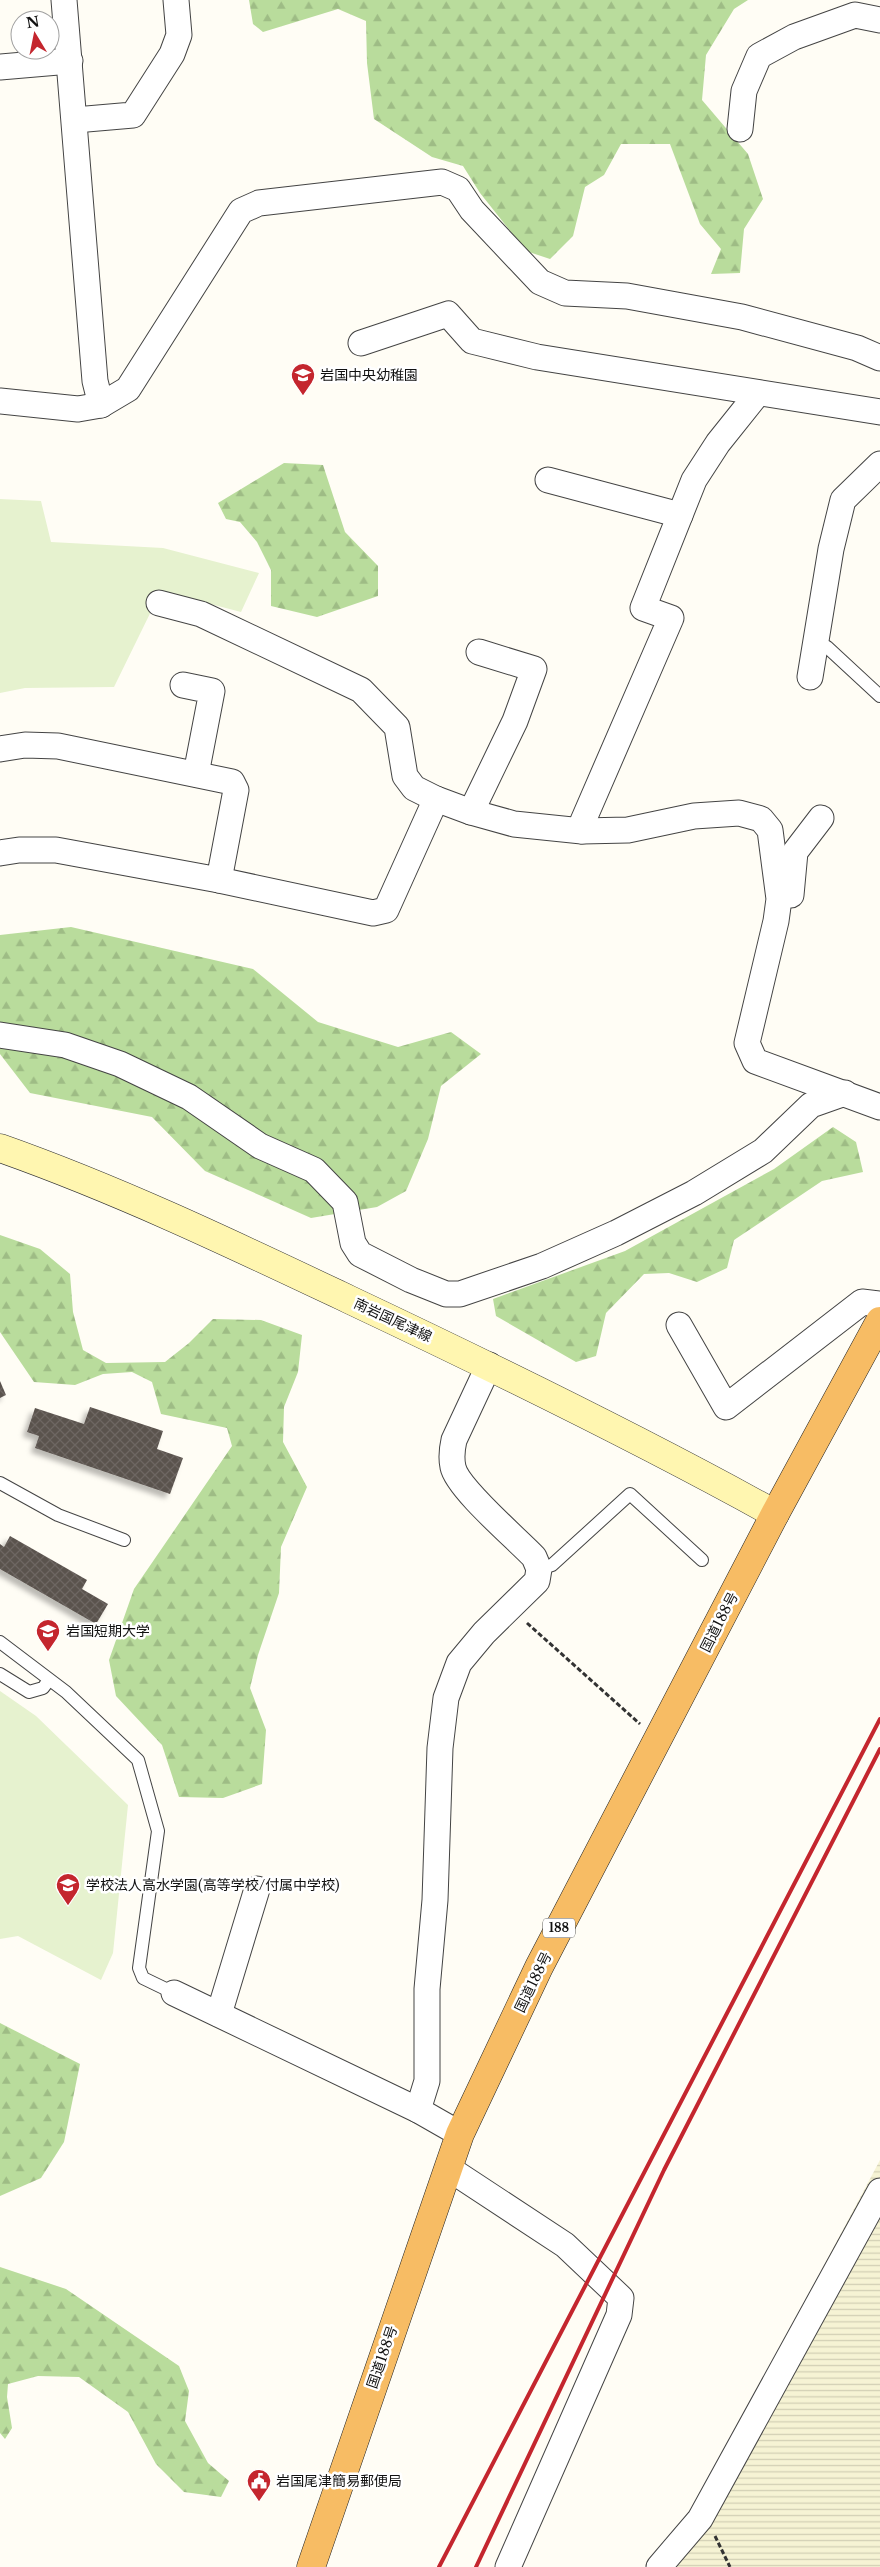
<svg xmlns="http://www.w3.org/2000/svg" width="880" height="2567" font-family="'Libre Baskerville','Noto Sans JP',serif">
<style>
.farmland{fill:url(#farmland-rules)}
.forest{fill:url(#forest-firs)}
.pitch{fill:#e6f2cf}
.building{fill:url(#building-cross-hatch);filter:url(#shadow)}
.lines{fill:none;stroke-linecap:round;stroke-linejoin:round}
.service-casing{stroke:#444;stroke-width:14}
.minor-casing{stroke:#444;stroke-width:27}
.secondary-casing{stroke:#333;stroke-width:29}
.trunk-casing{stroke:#222;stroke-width:29}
.path{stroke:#333;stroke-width:3;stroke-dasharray:5 2.5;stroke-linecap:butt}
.service{stroke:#fff;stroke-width:12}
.minor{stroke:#fff;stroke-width:25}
.secondary{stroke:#fff6b0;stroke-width:28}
.trunk{stroke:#f7bc64;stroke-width:28}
.rail{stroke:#c4262e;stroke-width:4}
.labels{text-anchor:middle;stroke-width:5;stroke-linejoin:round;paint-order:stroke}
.shield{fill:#fff;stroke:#585858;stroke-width:1}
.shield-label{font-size:12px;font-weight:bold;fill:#111}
.poi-label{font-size:14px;fill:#111;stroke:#fff;text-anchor:start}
.street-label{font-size:14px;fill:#111;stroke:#fff}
</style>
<defs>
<pattern id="farmland-rules" width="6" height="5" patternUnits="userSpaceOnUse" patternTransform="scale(1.25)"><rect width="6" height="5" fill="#f6f3d4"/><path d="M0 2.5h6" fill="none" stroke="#d2cfb5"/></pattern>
<pattern id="forest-firs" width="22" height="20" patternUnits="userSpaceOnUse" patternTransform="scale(1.25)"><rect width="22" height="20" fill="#b9dc9c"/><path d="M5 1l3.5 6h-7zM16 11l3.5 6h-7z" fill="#9ebc85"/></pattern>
<pattern id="building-cross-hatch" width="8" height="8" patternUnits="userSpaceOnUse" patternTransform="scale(1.25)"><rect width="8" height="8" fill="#5a524d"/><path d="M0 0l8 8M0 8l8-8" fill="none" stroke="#6d6662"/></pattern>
<filter id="shadow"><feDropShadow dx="-4.5" dy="4.5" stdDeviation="2.5" flood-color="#0004"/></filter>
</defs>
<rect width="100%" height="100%" fill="#fffdf5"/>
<polygon class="farmland" points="880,2160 880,2567 648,2567 682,2533"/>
<g class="forest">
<polygon points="249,0 748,0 734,9 706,55 702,100 748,154 763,199 744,229 740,273 711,274 721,249 700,224 670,144 621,144 604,175 585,187 573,236 550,259 526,251 480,193 463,166 432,157 374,119 367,63 366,21 338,9 263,32 253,24"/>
<polygon points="284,463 323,465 345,532 378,566 378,596 317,617 271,606 271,570 257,542 240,522 226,519 218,503"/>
<polygon points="71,927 253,969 318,1022 398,1047 451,1032 481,1054 441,1086 428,1139 406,1191 377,1207 311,1218 205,1171 152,1117 30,1093 0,1054 0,935"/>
<polygon points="833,1127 856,1142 863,1172 822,1181 734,1240 727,1268 697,1282 669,1273 644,1274 606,1313 596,1356 576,1362 496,1316 493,1299 625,1251 774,1169"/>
<polygon points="0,1235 40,1249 70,1274 73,1312 83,1350 106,1363 165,1362 189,1343 213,1319 261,1320 302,1335 298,1372 284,1407 283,1442 307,1487 281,1547 279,1593 258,1655 250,1688 266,1730 262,1784 223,1798 179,1797 162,1745 116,1696 109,1660 134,1589 232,1446 227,1428 161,1414 152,1382 132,1372 103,1374 75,1385 34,1382 0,1332"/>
<polygon points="0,2023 80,2064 64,2142 41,2178 0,2196"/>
<polygon points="0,2267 66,2289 179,2366 189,2391 185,2421 208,2463 229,2481 221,2497 184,2492 156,2464 128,2412 79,2377 38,2376 8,2384 7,2397 12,2428 5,2439 0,2433"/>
</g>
<g class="pitch">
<polygon points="0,499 41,501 51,542 163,548 259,573 241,612 161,591 114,687 25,688 0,693"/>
<polygon points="0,1691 36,1716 128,1805 113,1953 101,1980 18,1936 0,1939"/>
</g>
<g class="building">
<polygon points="0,1381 6,1395 0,1398"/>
<polygon points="90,1407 163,1431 157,1449 183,1458 170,1494 35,1448 39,1436 27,1432 35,1408 84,1424"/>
<polygon points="10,1536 87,1580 82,1589 108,1604 96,1624 0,1569 0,1544 4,1547"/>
</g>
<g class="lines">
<g class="service-casing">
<g id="service">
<polyline points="816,641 827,647 880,696"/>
<polyline points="0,1483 58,1515 124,1540"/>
<polyline points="539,1569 552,1565 630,1494 702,1560"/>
<polyline points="0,1642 66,1692 138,1760 158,1831 139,1968 143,1978 174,1993"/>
<polyline points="0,1674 29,1692 43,1688 49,1680"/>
</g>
</g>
<g class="minor-casing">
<g id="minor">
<polyline points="64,0 95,381 101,405"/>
<polyline points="0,67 70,61"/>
<polyline points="75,120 133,115 172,54 179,35 176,0"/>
<polyline points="740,129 744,91 759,56 794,37 855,15 880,20"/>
<polyline points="361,343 448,314 472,341 537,357 880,412"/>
<polyline points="0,401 78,409 101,405 128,389 241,211 259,203 442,182 458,189 472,210 540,282 565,293 627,296 742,317 857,348 880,358"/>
<polyline points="548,480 680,515"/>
<polyline points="159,603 201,614 361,690 397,727 405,776 414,788 436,799 471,812 514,824 582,831 628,830 694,816 739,813 761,819 770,830 779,899 776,921 747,1043 755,1061 880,1107"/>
<polyline points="810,677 831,549 843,500 880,464"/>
<polyline points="183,685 212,691 196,774"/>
<polyline points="0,749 25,745 58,746 232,782 236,790 219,880 56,850 19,850 0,853"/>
<polyline points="471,812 515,721 534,669 479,652"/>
<polyline points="582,831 583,821 671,618 643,608 694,480 718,443 758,393"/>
<polyline points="219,880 373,913 386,910 436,799"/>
<polyline points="791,895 795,852 821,818"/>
<polyline points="0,1035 65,1045 120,1064 189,1097 260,1146 314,1170 345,1202 353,1243 360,1254 411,1280 446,1294 460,1294 542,1266 616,1233 694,1193 763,1151 811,1105 845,1093"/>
<polyline points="679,1325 726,1407 862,1302 880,1304"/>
<polyline points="174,1993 418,2110 460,2134"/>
<polyline points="219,2014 257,1889"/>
<path d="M418 2110 427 2081V1989L435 1900 440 1748 446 1698 459 1663 484 1633 537 1581 539 1569 534 1557C517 1539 457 1488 453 1467 451 1458 452 1449 454 1440L489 1365"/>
<polyline points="448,2168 565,2245 621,2298 619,2315 508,2567"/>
<polyline points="659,2567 700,2519 880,2191"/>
</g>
</g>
<g class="secondary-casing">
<path id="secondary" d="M0 1148C119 1190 234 1245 348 1299 492 1367 636 1437 775 1514"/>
</g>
<g class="trunk-casing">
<polyline id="trunk" points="311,2567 460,2134 539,1967 775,1514 880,1321"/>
</g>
<g class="path">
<polyline points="527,1623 640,1724"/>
<polyline points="715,2536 730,2567"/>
</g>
<use href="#service" class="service"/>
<use href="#minor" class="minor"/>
<use href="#secondary" class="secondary"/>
<use href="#trunk" class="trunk"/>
<g class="rail">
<polyline points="439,2567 880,1719"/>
<polyline points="476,2567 664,2170 880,1749"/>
</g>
</g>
<defs>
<g id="school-pin" transform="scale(1.25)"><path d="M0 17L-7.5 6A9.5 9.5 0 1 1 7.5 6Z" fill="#c4262e" stroke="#fff"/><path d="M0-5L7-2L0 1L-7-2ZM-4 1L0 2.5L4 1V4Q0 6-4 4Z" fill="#fff"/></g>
<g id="university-pin" transform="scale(1.25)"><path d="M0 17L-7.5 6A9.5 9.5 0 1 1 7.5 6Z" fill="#c4262e" stroke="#fff"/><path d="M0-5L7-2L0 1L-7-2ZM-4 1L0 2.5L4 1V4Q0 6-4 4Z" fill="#fff"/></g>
<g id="civic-pin" transform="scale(1.25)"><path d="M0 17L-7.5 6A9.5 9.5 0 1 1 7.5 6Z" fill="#c4262e" stroke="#fff"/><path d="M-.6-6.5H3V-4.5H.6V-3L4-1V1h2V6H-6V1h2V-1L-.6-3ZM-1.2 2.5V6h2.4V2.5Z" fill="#fff"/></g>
</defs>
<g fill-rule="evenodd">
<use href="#school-pin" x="303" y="375"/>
<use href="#university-pin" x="48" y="1631"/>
<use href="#school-pin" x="68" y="1885"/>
<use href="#civic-pin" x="259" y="2481"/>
</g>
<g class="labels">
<rect class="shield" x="543" y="1918.5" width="32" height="19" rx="4"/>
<g class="shield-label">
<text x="559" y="1932">188</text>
</g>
<g class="poi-label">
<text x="320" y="380">岩国中央幼稚園</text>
<text x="66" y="1636">岩国短期大学</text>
<text x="86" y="1890">学校法人高水学園(高等学校/付属中学校)</text>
<text x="276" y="2486">岩国尾津簡易郵便局</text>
</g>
<g class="street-label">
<text transform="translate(393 1320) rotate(25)" y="5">南岩国尾津線</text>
<text transform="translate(719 1622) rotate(-63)" y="5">国道188号</text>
<text transform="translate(533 1982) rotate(-64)" y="5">国道188号</text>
<text transform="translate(382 2357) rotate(-71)" y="5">国道188号</text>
</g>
</g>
<g transform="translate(35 35) rotate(350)"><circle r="24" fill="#ffffff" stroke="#a0a0a0"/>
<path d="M0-4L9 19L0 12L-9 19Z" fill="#c4262e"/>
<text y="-8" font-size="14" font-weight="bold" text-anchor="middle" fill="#111111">N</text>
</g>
</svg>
